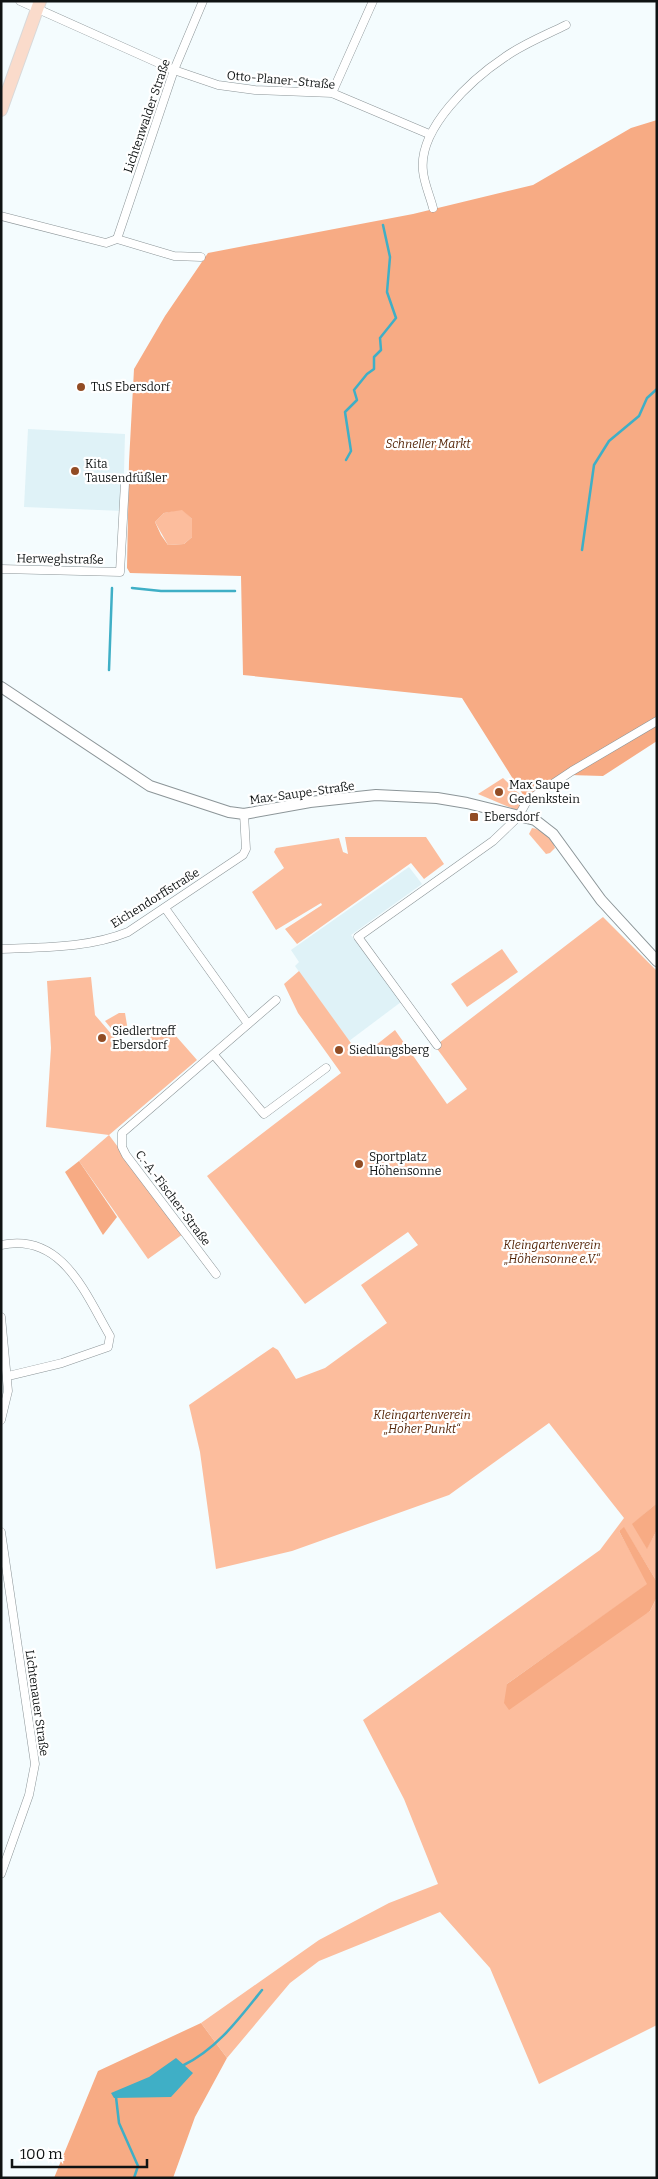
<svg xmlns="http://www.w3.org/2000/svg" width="658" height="2179" font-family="Bitter,serif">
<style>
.built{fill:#dff2f7}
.green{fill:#fcbd9d}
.forest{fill:#f7ab84;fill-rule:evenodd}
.water{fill:#3fafc6}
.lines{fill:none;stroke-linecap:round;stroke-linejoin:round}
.stream{stroke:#3fafc6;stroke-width:2.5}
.minor-casing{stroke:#8c9598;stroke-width:9}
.tertiary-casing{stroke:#8c9598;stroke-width:12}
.primary-casing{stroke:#d9d9d9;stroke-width:14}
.minor{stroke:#fff;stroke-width:8}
.tertiary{stroke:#fff;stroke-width:10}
.primary{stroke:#fadbcb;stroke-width:12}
.poi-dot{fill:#924c24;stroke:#fff;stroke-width:2}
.labels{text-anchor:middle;stroke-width:4.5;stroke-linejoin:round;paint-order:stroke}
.street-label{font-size:12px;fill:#0f1313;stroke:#fff}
.poi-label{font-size:12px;fill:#0f1313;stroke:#fff;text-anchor:start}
.park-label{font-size:12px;font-style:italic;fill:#552609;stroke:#fff}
</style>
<rect width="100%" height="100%" fill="#f4fcfe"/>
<g class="built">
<polygon points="28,429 125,434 123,511 24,507"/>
<polygon points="409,867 422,884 351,935 401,1002 349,1041 295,966 299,962 291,950"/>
</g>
<g class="green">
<polygon points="182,509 192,519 192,537 184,544 168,545 155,522 164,513"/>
<polygon points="503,778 527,801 521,812 478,794"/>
<path d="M532 828C542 829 552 838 555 848L550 853 546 854 529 834Z"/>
<polygon points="345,837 426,837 444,864 424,879 411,863 297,944 285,929 322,905 321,903 276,930 252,892 284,868 274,852 276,848 339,838 343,852 348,854"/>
<polygon points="603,917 657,971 657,1503 633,1524 647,1548 657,1530 657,1582 624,1528 619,1531 648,1584 507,1684 650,1611 657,1597 657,2025 539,2084 490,1968 440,1912 319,1961 290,1983 227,2058 201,2023 319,1940 389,1903 438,1884 404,1799 363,1720 600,1550 624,1518 549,1423 449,1495 292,1551 216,1569 200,1452 189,1405 273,1347 278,1350 296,1379 325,1368 387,1323 361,1285 418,1245 408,1232 305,1304 207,1176 341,1073 298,1013 284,984 299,971 361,1057 395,1030 447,1104 467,1089 435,1046"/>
<polygon points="502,949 518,972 467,1007 451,984"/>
<polygon points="91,977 95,1015 126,1051 168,1027 197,1060 109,1135 183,1234 148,1259 79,1161 109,1135 46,1127 51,1048 47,981"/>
<polygon points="119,1013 125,1013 128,1031 121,1034 115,1033 105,1021"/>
</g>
<g class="forest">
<path d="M657 120V741L603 776 569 775 527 801 462 698 243 675 241 576 130 573 127 568 129 462 134 369 165 316 208 253 413 214 533 185 631 128ZM182 510 192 519V537L184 544 168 545 161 535 155 522 164 513Z"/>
<polygon points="79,1161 117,1217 103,1235 65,1172"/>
<polygon points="657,1503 657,1530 647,1549 632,1524"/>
<polygon points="624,1527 657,1582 657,1597 650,1611 509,1710 504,1703 507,1684 647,1584 619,1531"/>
<polygon points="201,2023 227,2058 195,2117 173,2178 54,2178 98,2071"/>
</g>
<polygon class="water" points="176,2058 193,2073 171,2097 114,2098 111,2093 149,2077"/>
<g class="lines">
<g class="stream">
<polyline points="346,460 351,451 345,412 357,400 354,390 367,374 374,369 374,357 381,350 380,338 396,318 387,292 390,257 383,225"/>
<polyline points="582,550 594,465 609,441 639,416 647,398 657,389"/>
<polyline points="132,588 161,591 235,591"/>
<polyline points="109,670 112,588"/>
<path d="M182 2066C216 2050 239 2019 262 1990"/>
<polyline points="116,2097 119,2123 138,2166 134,2178"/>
</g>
<g class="minor-casing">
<g id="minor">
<polyline points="20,1 174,70 218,85 255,90 332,93 429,134"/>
<polyline points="332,93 373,1"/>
<path d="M433 208C430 196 424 183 423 171 418 128 472 79 505 57 523 44 546 35 566 25"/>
<polyline points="1,216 106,243 117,239 174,256 201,257"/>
<polyline points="117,239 174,70 203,1"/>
<polyline points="1,569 120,572 125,483"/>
<polyline points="165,908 248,1024"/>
<path d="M1 949C44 947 89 948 128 932L243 855 246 849 244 814"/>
<polyline points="437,1045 358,937 493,841 518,817 527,801 572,771 657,721"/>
<polyline points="214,1055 264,1114 326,1068"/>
<path d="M1 1245C62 1232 85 1293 110 1336L108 1347 62 1363 8 1376"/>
<polyline points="216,1274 126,1155 122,1147 122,1133 276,1000"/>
<polyline points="1,1317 8,1391 1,1420"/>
<polyline points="1,1532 35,1764 29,1795 1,1874"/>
</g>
</g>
<g class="tertiary-casing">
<polyline id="tertiary" points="1,687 150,786 229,812 244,814 310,802 376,795 437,798 467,803 535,820 553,834 601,900 657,961"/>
</g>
<g class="primary-casing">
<polyline id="primary" points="1,110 40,1"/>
</g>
<use href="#minor" class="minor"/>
<use href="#tertiary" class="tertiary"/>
<use href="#primary" class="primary"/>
</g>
<g class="poi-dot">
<circle cx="81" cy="387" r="5"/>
<circle cx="75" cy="471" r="5"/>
<circle cx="499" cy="792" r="5"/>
<rect x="469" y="812" width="10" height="10" rx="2.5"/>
<circle cx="102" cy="1038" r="5"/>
<circle cx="339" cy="1050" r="5"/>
<circle cx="359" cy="1164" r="5"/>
</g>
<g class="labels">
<g class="street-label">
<text transform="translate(281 80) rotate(5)" y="4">Otto-Planer-Straße</text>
<text transform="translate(147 116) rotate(-71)" y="4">Lichtenwalder Straße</text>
<text transform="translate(60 559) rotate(1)" y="4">Herweghstraße</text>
<text transform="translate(302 793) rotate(-8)" y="4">Max-Saupe-Straße</text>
<text transform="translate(155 898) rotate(-32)" y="4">Eichendorffstraße</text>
<text transform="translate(173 1198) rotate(53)" y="4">C.-A.-Fischer-Straße</text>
<text transform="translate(37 1703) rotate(82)" y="4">Lichtenauer Straße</text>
</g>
<g class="poi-label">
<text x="91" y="391">TuS Ebersdorf</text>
<text x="85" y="468">Kita<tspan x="85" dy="14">Tausendfüßler</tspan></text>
<text x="509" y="789">Max Saupe<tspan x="509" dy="14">Gedenkstein</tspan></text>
<text x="484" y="821">Ebersdorf</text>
<text x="112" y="1035">Siedlertreff<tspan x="112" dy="14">Ebersdorf</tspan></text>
<text x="349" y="1054">Siedlungsberg</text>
<text x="369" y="1161">Sportplatz<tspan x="369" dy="14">Höhensonne</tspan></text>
</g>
<g class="park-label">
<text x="428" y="448">Schneller Markt</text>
<text x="552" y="1249">Kleingartenverein<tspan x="552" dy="14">„Höhensonne e.V.“</tspan></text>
<text x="422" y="1419">Kleingartenverein<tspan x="422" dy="14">„Hoher Punkt“</tspan></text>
</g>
</g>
<rect width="658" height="2179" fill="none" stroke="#0f1313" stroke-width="5"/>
<path d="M12 2159v8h135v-8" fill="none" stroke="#0f1313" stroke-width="2.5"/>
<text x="20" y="2159" font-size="15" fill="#0f1313" stroke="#ffffff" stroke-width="4" paint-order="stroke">100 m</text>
</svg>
